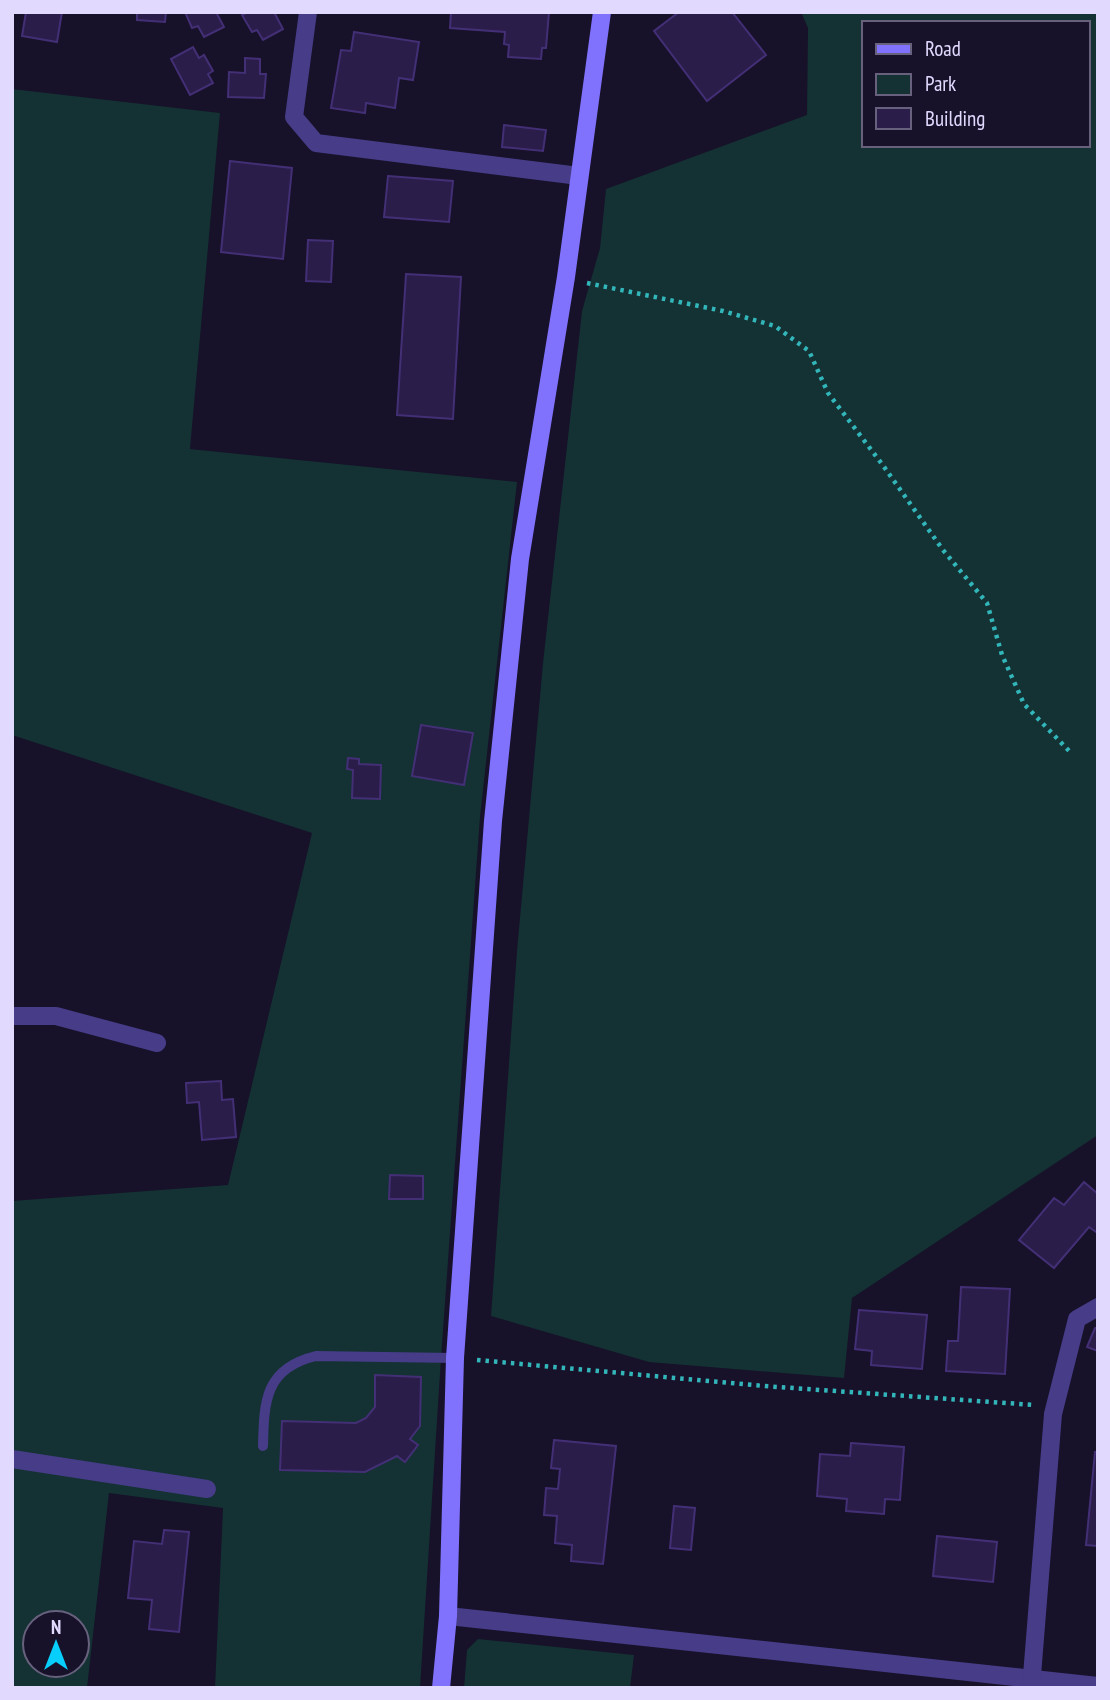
<svg xmlns="http://www.w3.org/2000/svg" width="1110" height="1700" font-family="'PT Sans Narrow',sans-serif">
<style>
.green{fill:#143133;fill-rule:evenodd}
.building{fill:#2a1d4a;stroke:#432f75;stroke-width:2}
.lines{fill:none;stroke-linecap:round;stroke-linejoin:round}
.path{stroke:#32b6ba;stroke-width:4.5;stroke-dasharray:3.5 5;stroke-linecap:butt}
.lane{stroke:#463c87;stroke-width:10}
.street{stroke:#463c87;stroke-width:18}
.secondary{stroke:#8172fd;stroke-width:18}
</style>
<rect width="100%" height="100%" fill="#171129"/>
<g class="green">
<path d="M801 12H1098V1135L852 1298 844 1378 649 1362 491 1316 517 951 543 663 582 311 600 248 606 189 807 115 808 28ZM863 23H1087V145H863Z"/>
<path d="M12 89 220 113 190 449 517 482 480 817 441 1358 420 1688H215L223 1508 109 1493 87 1688H12V1201L228 1185 312 833 12 735ZM35 1623H77V1665H35Z"/>
<polygon points="478,1639 634,1655 630,1688 464,1688 467,1650"/>
</g>
<g class="building">
<polygon points="26,12 62,12 57,42 22,36"/>
<polygon points="137,12 166,12 165,22 137,20"/>
<polygon points="185,12 216,12 224,27 204,37 198,26 192,28"/>
<polygon points="248,12 274,12 283,29 263,40 257,30 252,32 242,15"/>
<polygon points="451,12 549,12 546,48 542,48 541,59 508,57 509,45 504,44 505,32 450,28"/>
<polygon points="679,12 732,12 766,55 707,101 654,31"/>
<polygon points="354,32 419,42 413,80 399,78 395,108 366,103 365,113 331,108 341,50 351,51"/>
<polygon points="193,47 199,58 204,55 213,71 208,74 213,83 190,95 171,59"/>
<polygon points="245,58 260,59 260,74 266,74 264,98 228,97 229,72 245,73"/>
<polygon points="504,125 546,130 543,151 502,147"/>
<polygon points="230,161 292,168 283,259 221,252"/>
<polygon points="388,176 453,181 449,222 384,217"/>
<polygon points="308,240 333,241 331,282 306,281"/>
<polygon points="406,274 461,277 453,419 397,415"/>
<polygon points="421,725 473,733 464,785 412,776"/>
<polygon points="348,758 359,759 359,764 381,765 380,799 352,798 353,770 347,769"/>
<polygon points="221,1081 222,1100 233,1099 236,1137 202,1140 199,1102 187,1103 186,1083"/>
<polygon points="390,1175 423,1176 423,1199 389,1199"/>
<polygon points="1084,1182 1098,1194 1098,1230 1096,1232 1089,1227 1054,1268 1019,1240 1054,1198 1064,1205"/>
<polygon points="961,1287 1010,1289 1005,1374 946,1371 948,1341 958,1341"/>
<polygon points="859,1310 927,1315 922,1369 871,1365 872,1351 855,1349"/>
<polygon points="1095,1328 1098,1329 1098,1351 1087,1347"/>
<polygon points="375,1375 421,1377 420,1426 410,1439 418,1445 405,1462 397,1456 365,1472 280,1470 282,1421 356,1423 366,1418 375,1407"/>
<polygon points="554,1440 616,1446 603,1564 571,1561 572,1545 555,1543 557,1516 544,1515 546,1488 558,1489 560,1469 551,1468"/>
<polygon points="851,1443 904,1447 900,1500 885,1499 884,1514 846,1511 847,1499 817,1496 820,1454 850,1456"/>
<polygon points="1095,1452 1098,1452 1098,1546 1086,1545"/>
<polygon points="674,1506 695,1508 691,1550 670,1548"/>
<polygon points="164,1530 189,1532 179,1632 149,1629 152,1600 128,1598 134,1541 162,1544"/>
<polygon points="937,1536 997,1542 993,1582 933,1576"/>
</g>
<g class="lines">
<g class="path">
<polyline points="587,283 723,311 775,326 809,351 828,393 882,464 943,550 987,603 1002,655 1024,704 1071,753"/>
<polyline points="477,1360 764,1386 1034,1405"/>
</g>
<path class="lane" d="M263 1446C264 1401 265 1368 316 1356L455 1358"/>
<g class="street">
<polyline points="308,12 294,117 316,143 579,176"/>
<polyline points="12,1016 56,1016 157,1043"/>
<polyline points="12,1459 207,1489"/>
<polyline points="448,1616 1098,1686"/>
<polyline points="1031,1688 1053,1414 1077,1319 1098,1307"/>
</g>
<polyline class="secondary" points="441,1688 448,1616 455,1358 493,821 520,559 566,277 602,12"/>
</g>
<rect width="1110" height="1700" fill="none" stroke="#e1d9fe" stroke-width="28"/>
<rect x="862" y="21" width="228" height="126" fill="#171129" stroke="#68617e" stroke-width="2"/>
<rect x="876" y="44" width="35" height="10" fill="#8172fd" stroke="#68617e" stroke-width="2"/>
<text x="925" y="56" font-size="21" fill="#e1d9fe">Road</text>
<rect x="876" y="74" width="35" height="21" fill="#143133" stroke="#68617e" stroke-width="2"/>
<text x="925" y="91" font-size="21" fill="#e1d9fe">Park</text>
<rect x="876" y="108" width="35" height="21" fill="#2a1d4a" stroke="#68617e" stroke-width="2"/>
<text x="925" y="126" font-size="21" fill="#e1d9fe">Building</text>
<g transform="translate(56 1644)"><circle r="33" fill="#171129" stroke="#68617e" stroke-width="2"/>
<path d="M0-5L12 26L0 18L-12 26Z" fill="#08cefb"/>
<text y="-10" font-size="19" font-weight="bold" text-anchor="middle" fill="#e1d9fe">N</text>
</g>
</svg>
